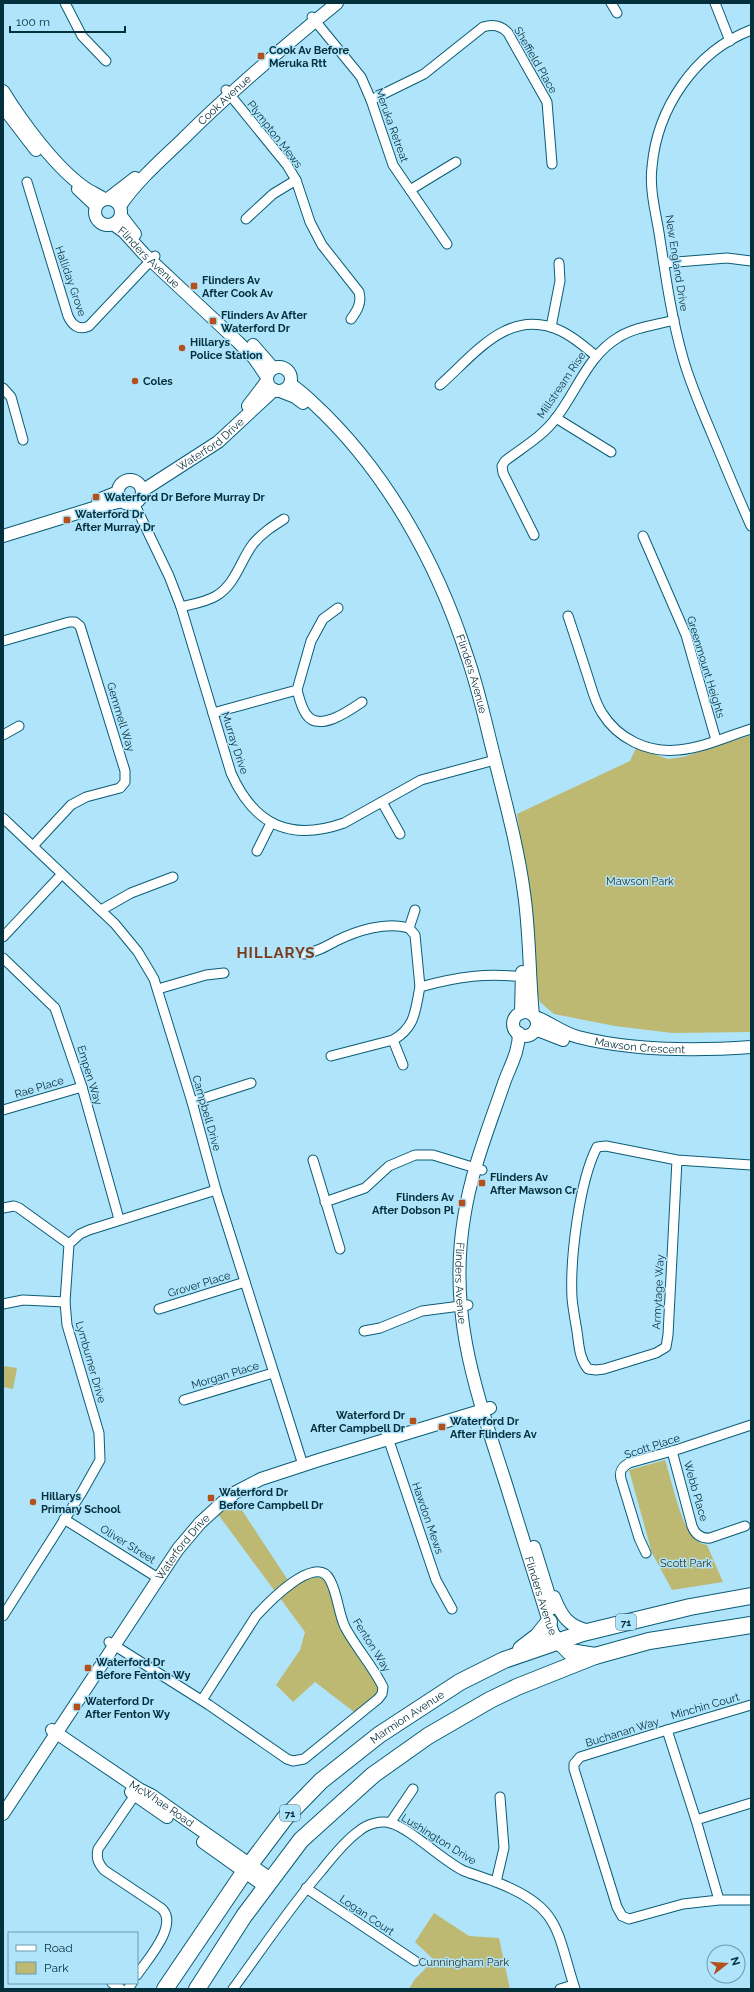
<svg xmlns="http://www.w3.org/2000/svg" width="754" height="1992" font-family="Raleway,sans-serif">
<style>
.green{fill:#beb972}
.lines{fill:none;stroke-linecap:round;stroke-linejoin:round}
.street-casing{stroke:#095d76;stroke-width:11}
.secondary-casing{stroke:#095d76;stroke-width:14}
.highway-casing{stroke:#095d76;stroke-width:18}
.street{stroke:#fff;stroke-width:9}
.secondary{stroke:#fff;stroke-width:12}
.highway{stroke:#fff;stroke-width:16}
.poi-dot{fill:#b4501b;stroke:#b0e4fa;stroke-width:1.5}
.labels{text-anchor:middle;stroke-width:3;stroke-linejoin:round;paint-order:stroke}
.shield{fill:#b0e4fa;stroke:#386576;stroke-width:1}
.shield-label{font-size:10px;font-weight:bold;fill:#042f3d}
.poi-label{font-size:11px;font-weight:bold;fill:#042f3d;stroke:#b0e4fa;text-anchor:start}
.street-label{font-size:11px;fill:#042f3d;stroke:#b0e4fa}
.park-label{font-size:11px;fill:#34321c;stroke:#b0e4fa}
.district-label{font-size:15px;font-weight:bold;letter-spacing:1px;fill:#7b3b1b;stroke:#b0e4fa}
</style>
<rect width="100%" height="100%" fill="#b0e4fa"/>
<g class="green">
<polygon points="751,735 751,1032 672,1033 615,1026 554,1014 540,1002 535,985 529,895 517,814 630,761 636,748 668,759 683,757"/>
<polygon points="3,1366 17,1368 13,1389 3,1387"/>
<path d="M665 1460C671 1478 681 1526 694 1538 698 1542 702 1544 707 1545L723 1582 672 1590 652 1553 629 1470Z"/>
<polygon points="234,1498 293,1588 306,1577 322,1578 333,1588 343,1630 383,1691 358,1715 315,1682 293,1702 276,1685 300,1650 305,1632 217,1513"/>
<polygon points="434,1913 469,1936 499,1938 510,1989 409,1989 415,1979 434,1960 415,1942"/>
</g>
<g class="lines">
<g class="street-casing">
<g id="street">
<polyline points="65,3 82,36 106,61"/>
<polyline points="611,3 617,13"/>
<polyline points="715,3 730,41"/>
<polyline points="312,17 361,77 371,100 393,165 447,244"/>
<path d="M751 30C694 52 657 109 652 167 649 191 657 217 660 239 666 279 672 320 683 358 690 383 701 408 711 432 724 463 737 495 751 526"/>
<path d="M226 90 287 165 296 180 310 222 322 245 359 292C362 303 357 311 351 319"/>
<path d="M371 100 424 74 483 27C493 24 501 25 508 33L547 102 552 164"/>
<path d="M27 182 68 316C72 325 79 331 89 326L155 256"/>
<polyline points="410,190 456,162"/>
<polyline points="246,219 273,194 296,180"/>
<polyline points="664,263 727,258 751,261"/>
<polyline points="551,327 560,281 559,263"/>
<path d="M440 385C474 355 509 306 561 331 574 337 585 347 596 356"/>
<polyline points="3,388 11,397 23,440"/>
<polyline points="556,418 611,452"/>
<path d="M134 503 169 576 181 607 231 773C254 825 290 842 344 823L421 780 495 760"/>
<path d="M534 535 503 473 502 466 505 461C522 448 543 436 556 418 577 391 588 355 619 337 635 327 656 325 674 320"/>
<polyline points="643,536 686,635 716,740"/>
<path d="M181 607C193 604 206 602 216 596 236 584 240 561 253 544 262 533 273 526 284 519"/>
<path d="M568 616C574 634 580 652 586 671 591 685 594 701 602 713 618 739 648 753 678 750 703 748 728 736 751 729"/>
<polyline points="3,641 69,622 75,622 80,626 125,771 125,782 120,788 86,797 71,805 33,846"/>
<path d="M297 690C299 697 301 707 306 714 318 733 349 711 362 702"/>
<polyline points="213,713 297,690 311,641 323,619 338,608"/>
<polyline points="3,735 19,726"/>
<polyline points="382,802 400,834"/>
<polyline points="3,818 115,924 138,952 154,979 192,1102 216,1190 303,1465"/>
<polyline points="257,851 271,823"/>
<polyline points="101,910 131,893 173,877"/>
<polyline points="409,928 415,910"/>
<polyline points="3,937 62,874"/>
<path d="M304 954C316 952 325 947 336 941 356 931 386 921 409 928L415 935 420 987"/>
<polyline points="3,958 55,1008 82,1087 119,1219"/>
<polyline points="158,989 206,975 224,973"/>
<polyline points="393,1040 403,1065"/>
<path d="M331 1056 393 1040C416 1027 415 1010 420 987 460 976 485 973 527 977"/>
<polyline points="192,1102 251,1083"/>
<polyline points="3,1110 82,1087"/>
<polyline points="313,1160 340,1249"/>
<path d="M677 1160 668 1335 666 1347 656 1353 604 1369 596 1370 588 1369C579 1358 579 1345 577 1331 575 1320 573 1309 572 1298 570 1259 579 1182 597 1147L606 1146 677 1160 751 1165"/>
<polyline points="325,1202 365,1188 389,1166 415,1155 433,1155 482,1170"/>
<polyline points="3,1208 14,1206 19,1208 69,1244"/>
<polyline points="3,1304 23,1300 65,1302"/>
<polyline points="159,1309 245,1282"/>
<polyline points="364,1331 380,1328 422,1311 468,1305"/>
<polyline points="184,1400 273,1373"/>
<polyline points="386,1432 436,1580 452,1609"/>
<path d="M672 1451 692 1526C695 1534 701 1539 710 1538L745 1526"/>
<polyline points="64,1519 158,1578"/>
<path d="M646 1553 639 1538 621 1479C619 1471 622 1467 629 1463L679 1449 751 1425"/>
<polyline points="3,1616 82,1492 100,1460 99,1433 67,1325 65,1302 69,1244 80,1234 89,1230 216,1190"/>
<path d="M109 1642 209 1705 287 1759 293 1761 304 1759 378 1699 382 1694 383 1687C373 1666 356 1648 345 1627 338 1612 338 1595 330 1580 316 1552 267 1604 256 1616L202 1700"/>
<polyline points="667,1730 751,1705"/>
<polyline points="696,1820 751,1803"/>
<polyline points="390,1823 413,1789"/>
<polyline points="496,1882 504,1848 500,1797"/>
<polyline points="306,1888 415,1961"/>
<polyline points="719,1900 696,1820 667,1730 580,1757 574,1764 574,1769 617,1907 622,1916 629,1919 683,1904 719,1900 751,1900"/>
<path d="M137 1975C147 1960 180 1924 161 1908L104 1870C98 1863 96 1858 98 1849L139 1789"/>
<polyline points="112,1983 121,1989"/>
<polyline points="128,1989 132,1983"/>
<path d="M233 1989C262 1949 290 1907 322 1870 333 1856 345 1841 359 1831 367 1824 381 1820 391 1823 414 1831 440 1859 464 1871 475 1875 485 1878 496 1882 561 1907 556 1930 575 1989"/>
<polyline points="560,1989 573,1985"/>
</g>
</g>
<g class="secondary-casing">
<g id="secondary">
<path d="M3 91C22 122 56 168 85 188 91 192 98 195 104 199"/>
<polyline points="3,107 36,150"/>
<polyline points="78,189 96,206"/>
<polyline points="109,198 135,178"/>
<circle cx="108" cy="212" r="13"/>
<path id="s1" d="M120 206C137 181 160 161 182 140 231 91 283 47 337 3"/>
<polyline points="121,216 135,234"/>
<path id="s2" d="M113 224 124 232 144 254 238 342 254 358 267 377"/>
<polyline points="253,345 273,368"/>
<circle cx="279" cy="379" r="12"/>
<path id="s3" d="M291 384C298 390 305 395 312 402 385 469 437 562 467 656 479 690 486 725 495 760 506 804 518 848 524 893 530 934 529 975 533 1015"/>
<polyline points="280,391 295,397 303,403"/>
<polyline points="248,406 267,381"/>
<circle cx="130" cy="492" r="12"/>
<path id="s4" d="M142 491 218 442 274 390"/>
<polyline points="98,500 118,492"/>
<polyline points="3,536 100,506 123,501"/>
<circle cx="525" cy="1024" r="12"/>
<polyline points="521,1013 522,972"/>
<path id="s5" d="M535 1017C550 1022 562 1033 578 1037 633 1051 695 1051 751 1047"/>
<polyline points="535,1030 540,1031 563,1040"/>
<path id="s6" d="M519 1033C519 1052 510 1066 504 1083 489 1127 471 1171 464 1218 448 1315 476 1391 505 1481 520 1528 534 1575 549 1622L553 1633 559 1641"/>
<polyline points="534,1547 553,1608"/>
<path d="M554 1597C562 1617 568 1626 589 1631"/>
<path id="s7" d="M52 1730 139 1789 151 1795 272 1880"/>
<polyline points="131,1792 167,1817"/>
<path id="s8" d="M3 1814 178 1549 200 1523 223 1502 236 1492 261 1479 319 1460 490 1408"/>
<polyline points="203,1842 266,1887"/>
</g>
</g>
<g class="highway-casing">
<g id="highway">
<polyline points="559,1641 570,1652 595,1656"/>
<polyline points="521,1649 538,1636 549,1622"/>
<path id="s9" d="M165 1989 245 1871 285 1818 321 1781 379 1735 460 1682 504 1660 583 1633 690 1607 751 1596"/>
<polyline points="197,1989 244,1916 301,1840 373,1775 428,1736 490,1700 517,1687 595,1656 649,1641 751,1625"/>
</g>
</g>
<use href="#street" class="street"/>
<use href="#secondary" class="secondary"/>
<use href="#highway" class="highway"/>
</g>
<g class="poi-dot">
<rect x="257" y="52" width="8" height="8" rx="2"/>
<rect x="190" y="282" width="8" height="8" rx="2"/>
<rect x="209" y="317" width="8" height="8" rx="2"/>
<circle cx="182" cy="348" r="4"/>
<circle cx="135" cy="381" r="4"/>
<rect x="92" y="493" width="8" height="8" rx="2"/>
<rect x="63" y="516" width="8" height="8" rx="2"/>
<rect x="478" y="1179" width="8" height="8" rx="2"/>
<rect x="458" y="1199" width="8" height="8" rx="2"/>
<rect x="409" y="1417" width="8" height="8" rx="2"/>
<rect x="438" y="1423" width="8" height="8" rx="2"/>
<rect x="207" y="1494" width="8" height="8" rx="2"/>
<circle cx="33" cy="1502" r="4"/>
<rect x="84" y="1664" width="8" height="8" rx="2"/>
<rect x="73" y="1703" width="8" height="8" rx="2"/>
</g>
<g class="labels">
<g class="shield">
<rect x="616" y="1614" width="20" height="16" rx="3"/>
<rect x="280" y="1805" width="20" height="16" rx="3"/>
</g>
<g class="shield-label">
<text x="626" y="1626">71</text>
<text x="290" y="1817">71</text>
</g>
<g class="poi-label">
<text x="269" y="54">Cook Av Before<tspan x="269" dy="13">Meruka Rtt</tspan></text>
<text x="202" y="284">Flinders Av<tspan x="202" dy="13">After Cook Av</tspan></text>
<text x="221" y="319">Flinders Av After<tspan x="221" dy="13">Waterford Dr</tspan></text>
<text x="190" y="346">Hillarys<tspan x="190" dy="13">Police Station</tspan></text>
<text x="143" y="385">Coles</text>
<text x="104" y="501">Waterford Dr Before Murray Dr</text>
<text x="75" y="518">Waterford Dr<tspan x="75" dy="13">After Murray Dr</tspan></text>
<text x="490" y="1181">Flinders Av<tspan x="490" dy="13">After Mawson Cr</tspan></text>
<text x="454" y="1201" text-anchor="end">Flinders Av<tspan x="454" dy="13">After Dobson Pl</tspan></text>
<text x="405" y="1419" text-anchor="end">Waterford Dr<tspan x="405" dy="13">After Campbell Dr</tspan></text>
<text x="450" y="1425">Waterford Dr<tspan x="450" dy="13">After Flinders Av</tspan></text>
<text x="219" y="1496">Waterford Dr<tspan x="219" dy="13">Before Campbell Dr</tspan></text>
<text x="41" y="1500">Hillarys<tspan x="41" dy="13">Primary School</tspan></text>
<text x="96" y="1666">Waterford Dr<tspan x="96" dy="13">Before Fenton Wy</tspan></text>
<text x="85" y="1705">Waterford Dr<tspan x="85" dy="13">After Fenton Wy</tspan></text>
</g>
<g class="street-label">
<text transform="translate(536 60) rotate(60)" y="4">Sheffield Place</text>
<text dy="4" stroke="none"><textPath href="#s1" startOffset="149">Cook Avenue</textPath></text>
<text transform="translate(392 125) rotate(70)" y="4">Meruka Retreat</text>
<text transform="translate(275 134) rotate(52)" y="4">Plympton Mews</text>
<text dy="4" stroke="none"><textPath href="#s2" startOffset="49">Flinders Avenue</textPath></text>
<text transform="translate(677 263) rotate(81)" y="4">New England Drive</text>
<text transform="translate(71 281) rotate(71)" y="4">Halliday Grove</text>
<text transform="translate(561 385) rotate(-56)" y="4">Millstream Rise</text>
<text dy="4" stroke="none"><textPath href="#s4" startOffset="83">Waterford Drive</textPath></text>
<text transform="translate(706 667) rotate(73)" y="4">Greenmount Heights</text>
<text dy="4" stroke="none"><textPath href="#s3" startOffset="347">Flinders Avenue</textPath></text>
<text transform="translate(121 717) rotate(73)" y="4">Gemmell Way</text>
<text transform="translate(235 743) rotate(72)" y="4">Murray Drive</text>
<text dy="4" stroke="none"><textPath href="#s5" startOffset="110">Mawson Crescent</textPath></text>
<text transform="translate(90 1075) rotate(73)" y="4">Empen Way</text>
<text transform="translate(39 1087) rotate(-17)" y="4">Rae Place</text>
<text transform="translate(207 1113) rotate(74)" y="4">Campbell Drive</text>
<text dy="4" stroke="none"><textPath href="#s6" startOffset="259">Flinders Avenue</textPath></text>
<text transform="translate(199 1284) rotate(-17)" y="4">Grover Place</text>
<text transform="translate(658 1292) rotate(-87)" y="4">Armytage Way</text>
<text transform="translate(91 1362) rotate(74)" y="4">Lymburner Drive</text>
<text transform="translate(225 1375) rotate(-17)" y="4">Morgan Place</text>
<text transform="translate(652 1446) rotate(-18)" y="4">Scott Place</text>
<text transform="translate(696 1491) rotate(74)" y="4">Webb Place</text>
<text transform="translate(428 1518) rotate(71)" y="4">Hawdon Mews</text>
<text transform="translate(128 1544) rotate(32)" y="4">Oliver Street</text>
<text dy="4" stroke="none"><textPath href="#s8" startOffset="322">Waterford Drive</textPath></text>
<text dy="4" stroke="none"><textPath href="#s6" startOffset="583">Flinders Avenue</textPath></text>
<text transform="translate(372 1645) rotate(58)" y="4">Fenton Way</text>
<text transform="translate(705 1706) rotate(-16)" y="4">Minchin Court</text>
<text dy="4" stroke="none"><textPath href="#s9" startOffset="368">Marmion Avenue</textPath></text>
<text transform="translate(622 1732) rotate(-17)" y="4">Buchanan Way</text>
<text dy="4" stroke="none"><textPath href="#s7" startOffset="132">McWhae Road</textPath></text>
<text transform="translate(439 1839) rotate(32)" y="4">Lushington Drive</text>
<text transform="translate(367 1915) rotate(34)" y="4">Logan Court</text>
</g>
<g class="park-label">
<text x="640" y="885">Mawson Park</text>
<text x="686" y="1567">Scott Park</text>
<text x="464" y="1966">Cunningham Park</text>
</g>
<g class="district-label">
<text x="276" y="958">HILLARYS</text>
</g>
</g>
<rect width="754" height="1992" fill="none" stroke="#042f3d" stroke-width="8"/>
<rect x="8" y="1932" width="130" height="52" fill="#b0e4fa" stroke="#6b9cae"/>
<rect x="16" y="1945" width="20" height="6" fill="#ffffff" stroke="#6b9cae"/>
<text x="44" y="1952" font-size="12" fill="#042f3d">Road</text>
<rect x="16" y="1962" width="20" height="12" fill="#beb972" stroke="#6b9cae"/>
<text x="44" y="1972" font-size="12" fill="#042f3d">Park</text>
<g transform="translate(726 1964) rotate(73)"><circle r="19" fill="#b0e4fa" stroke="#6b9cae"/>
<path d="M0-3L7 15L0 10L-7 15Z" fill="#b4501b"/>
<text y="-6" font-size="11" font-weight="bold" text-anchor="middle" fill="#042f3d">N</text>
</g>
<path d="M10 26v6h115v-6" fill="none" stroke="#042f3d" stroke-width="2"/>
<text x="16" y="26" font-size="12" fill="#042f3d" stroke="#b0e4fa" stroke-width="3" paint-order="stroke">100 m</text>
</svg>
